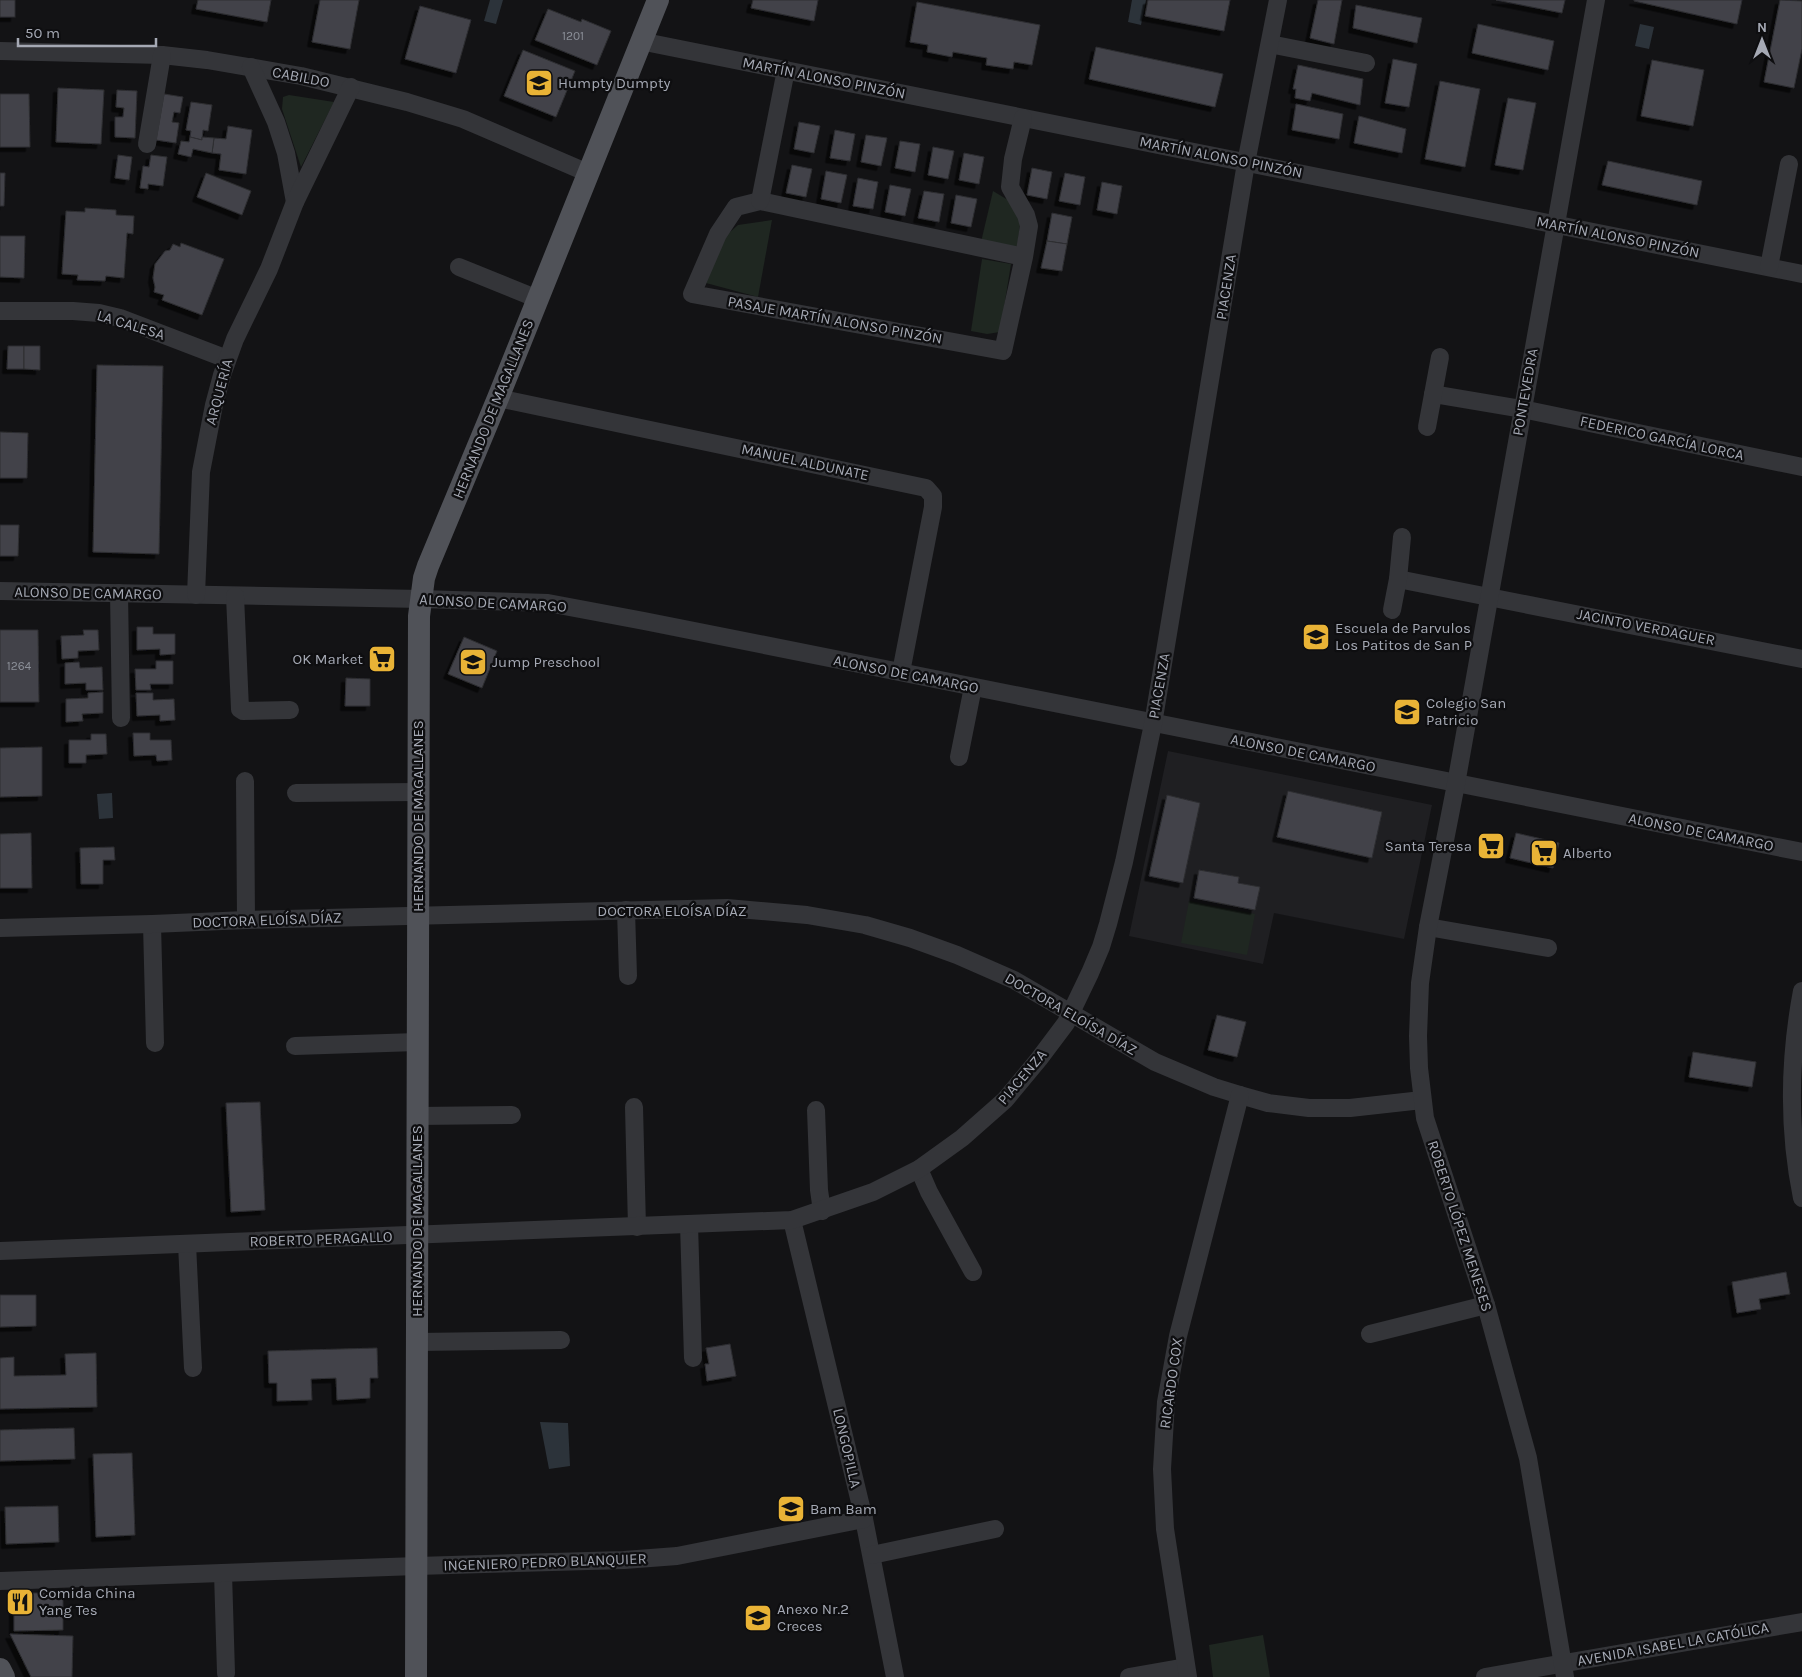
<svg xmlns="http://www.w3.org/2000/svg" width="1802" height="1677" font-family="Karla,sans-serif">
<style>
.built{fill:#1f1f22}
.green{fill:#1f2721}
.water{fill:#2c333a}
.building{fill:#424348;stroke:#2d2d31;filter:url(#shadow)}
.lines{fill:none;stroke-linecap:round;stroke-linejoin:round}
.minor{stroke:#343539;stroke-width:18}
.major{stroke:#505258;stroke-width:22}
.labels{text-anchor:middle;stroke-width:4.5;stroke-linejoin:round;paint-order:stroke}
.number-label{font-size:12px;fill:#8c9099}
.street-label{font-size:15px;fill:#a5a9b4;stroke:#0e0e10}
.poi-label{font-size:15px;fill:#a5a9b4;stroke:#0e0e10;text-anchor:start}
</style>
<defs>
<filter id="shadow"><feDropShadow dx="-4.5" dy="4.5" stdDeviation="0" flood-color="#0009"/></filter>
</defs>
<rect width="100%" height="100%" fill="#131315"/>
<polygon class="built" points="1168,751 1432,805 1404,939 1274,913 1263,964 1129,936"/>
<g class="green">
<polygon points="289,95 334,102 301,167 282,109 283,97"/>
<polygon points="993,191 1013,203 1020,224 1017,249 981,242"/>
<polygon points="772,220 758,297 706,283 722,239 738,225"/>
<polygon points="982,259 1011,264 1000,332 987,334 971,331"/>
<polygon points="1189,901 1255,914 1247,955 1181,943"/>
<polygon points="1263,1635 1270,1677 1213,1677 1209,1645"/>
</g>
<g class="water">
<polygon points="490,0 503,0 496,24 484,21"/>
<polygon points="1132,0 1146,0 1141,25 1128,22"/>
<polygon points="1640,24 1654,27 1649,49 1635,46"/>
<polygon points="112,793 113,818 99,819 97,794"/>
<polygon points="540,1422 568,1423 570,1466 549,1469"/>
</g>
<g class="building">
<rect x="0" y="0" width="15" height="17"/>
<polygon points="198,0 271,0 267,22 196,9"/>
<polygon points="320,0 359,0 350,49 312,42"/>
<polygon points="753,0 818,0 814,21 751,8"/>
<polygon points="1148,0 1230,0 1224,31 1145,16"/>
<polygon points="1318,0 1342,0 1334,44 1310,38"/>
<polygon points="1496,0 1565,0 1562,13"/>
<polygon points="1634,0 1742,0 1737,24 1634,1"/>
<polygon points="1780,0 1802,1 1802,49 1794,88 1764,82"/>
<polygon points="917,2 1040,25 1032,65 1014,62 1013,69 986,65 987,58 953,52 952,57 927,52 928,45 910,42"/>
<polygon points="1356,5 1422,18 1417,43 1353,28"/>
<polygon points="420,6 471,20 456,73 405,59"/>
<polygon points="548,9 581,22 582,19 611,31 597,65 535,40"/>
<polygon points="1478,24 1554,41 1548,70 1472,53"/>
<polygon points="1096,47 1223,74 1215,107 1089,79"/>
<polygon points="523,50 575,71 556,117 504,96"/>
<polygon points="1393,59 1417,64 1409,107 1385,103"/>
<polygon points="1652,60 1704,70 1693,126 1641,116"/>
<polygon points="1298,65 1363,79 1360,105 1312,93 1310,101 1295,98 1296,89 1293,89"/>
<polygon points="1440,81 1480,89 1465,167 1425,159"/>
<polygon points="58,88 104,90 101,144 56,142"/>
<polygon points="117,90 137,91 135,138 115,137 115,117 123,117 124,108 116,107"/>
<polygon points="0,94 29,94 30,147 0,147"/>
<polygon points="164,94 183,97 180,113 174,112 172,122 179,123 176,143 156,140"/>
<polygon points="1508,98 1536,103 1523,170 1495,165"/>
<polygon points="191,102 212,105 208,131 203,130 202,140 190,137 191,131 186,130"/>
<polygon points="1296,104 1343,114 1339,139 1292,130"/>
<polygon points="1359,116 1406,129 1402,153 1354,143"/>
<polygon points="799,122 820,126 814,153 794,149"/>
<polygon points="228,126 252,130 246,174 219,170 221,154 212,153 214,138 226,139"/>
<polygon points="835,130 855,134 850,161 830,158"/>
<polygon points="866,135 887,138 881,166 861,162"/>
<polygon points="190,137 202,140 202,137 214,138 212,153 193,149 191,157 178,154 181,141 189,142"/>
<polygon points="900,141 920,144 915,172 895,168"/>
<polygon points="933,147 954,151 948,179 928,175"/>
<polygon points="964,153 984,157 979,184 959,180"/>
<polygon points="118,155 132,157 129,180 115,178"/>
<polygon points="151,155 167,157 163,186 148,184 148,189 140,188 143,166 149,167"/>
<polygon points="1608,161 1702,181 1697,205 1602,185"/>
<polygon points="792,165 812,169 806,197 786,193"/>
<polygon points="1032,168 1052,172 1047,199 1027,195"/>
<polygon points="826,171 847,175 841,203 821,199"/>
<polygon points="0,173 5,173 4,206 0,206"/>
<polygon points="206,173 251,191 242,215 197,197"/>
<polygon points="1065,173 1085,177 1080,205 1059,201"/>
<polygon points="858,178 878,182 873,209 853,206"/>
<polygon points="1102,182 1122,186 1117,214 1097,210"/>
<polygon points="890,185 911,189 905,216 885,212"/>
<polygon points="924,191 944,194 939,222 918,218"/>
<polygon points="956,195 977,199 971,227 951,223"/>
<polygon points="85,208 116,210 116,215 134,216 133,234 127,233 124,278 106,276 105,281 77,280 78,275 62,274 66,211 85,212"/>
<polygon points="1052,213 1072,217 1067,244 1047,241"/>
<polygon points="0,236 25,236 24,278 0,277"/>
<polygon points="1047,241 1067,244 1062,271 1041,268"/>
<polygon points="181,243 224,259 202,315 162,300 164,295 154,292 155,287 153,278 155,264 162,255 165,251 170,250 173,244 180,247"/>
<polygon points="8,346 24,346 24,369 7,369"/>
<polygon points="24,346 40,346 40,370 24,369"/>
<polygon points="97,365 163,366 159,554 93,552"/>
<polygon points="0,432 28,433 27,478 0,478"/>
<polygon points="0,525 19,525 18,556 0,556"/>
<polygon points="137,627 153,627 153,634 175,634 175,654 160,655 160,649 137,650"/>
<polygon points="0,630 38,630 39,702 0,702"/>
<polygon points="83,630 98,630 99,650 78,651 78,658 62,659 61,636 84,635"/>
<polygon points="464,637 497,651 482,688 448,674"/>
<polygon points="156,661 173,661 173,684 150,684 151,690 136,690 135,669 156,669"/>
<polygon points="79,662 80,668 102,667 103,690 86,690 86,683 65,684 65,663"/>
<polygon points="346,678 370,679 370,706 345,706"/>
<polygon points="103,692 103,713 82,714 83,721 66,722 66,699 88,698 88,693"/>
<polygon points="136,693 153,693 153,700 174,699 175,720 160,721 160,715 137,716"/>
<polygon points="133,733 150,733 150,740 171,740 172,760 157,761 156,755 134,756"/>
<polygon points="91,734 106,734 107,754 86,755 86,763 69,763 69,740 91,740"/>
<polygon points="42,747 42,796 0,797 0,748"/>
<polygon points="1288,791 1382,812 1372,858 1277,837"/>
<polygon points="1167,795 1200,803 1183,883 1149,876"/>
<polygon points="31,833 32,888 0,888 0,834"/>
<polygon points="1516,833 1559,843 1553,868 1510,858"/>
<polygon points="114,847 115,860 103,860 103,884 81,884 80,848"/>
<polygon points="1199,870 1239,877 1238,883 1260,887 1255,910 1194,898"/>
<polygon points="1217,1015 1246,1022 1237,1057 1208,1050"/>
<polygon points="1693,1052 1756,1062 1752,1087 1689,1077"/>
<polygon points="260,1102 265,1210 231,1212 226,1103"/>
<polygon points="1786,1272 1790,1294 1759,1299 1761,1309 1737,1313 1732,1282"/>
<polygon points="0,1295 36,1295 36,1326 0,1327"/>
<polygon points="730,1344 736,1376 707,1381 705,1364 709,1364 706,1348"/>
<polygon points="377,1348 378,1378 370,1378 370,1398 337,1400 336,1378 311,1379 312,1400 277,1401 277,1383 269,1383 268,1351"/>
<polygon points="96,1353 97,1407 0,1409 0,1358 14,1357 14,1376 66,1375 65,1354"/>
<polygon points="74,1428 75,1459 0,1461 0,1430"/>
<polygon points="132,1453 135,1535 96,1537 93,1454"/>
<polygon points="58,1506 59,1542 6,1544 5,1507"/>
<polygon points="14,1593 63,1593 63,1630 14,1631"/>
<polygon points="10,1634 73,1636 72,1677 31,1677"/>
</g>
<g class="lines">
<g class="minor">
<polyline points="640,41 1802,274"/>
<polyline points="1270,44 1366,63"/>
<polyline points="0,51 162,55 207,60 301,76 407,102 463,119 588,173"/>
<polyline points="251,67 276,122 286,153 295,202"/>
<polyline points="1023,118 1013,159 1010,187 1026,215 1029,226 1024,257 1003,351 692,294 718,234 736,207 760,201 1024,257"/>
<polyline points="147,144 162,55"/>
<polyline points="760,201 786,70"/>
<polyline points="459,267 538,299"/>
<polyline points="1769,267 1789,164"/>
<polyline points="0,311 73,311 99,313 120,318 227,359"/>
<polyline points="1433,394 1522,409 1802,467"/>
<polyline points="498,398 926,488 933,496 933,507 901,672"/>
<polyline points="1427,427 1440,357"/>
<polyline points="1398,579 1802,659"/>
<polyline points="0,591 421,599 548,603 644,621 1802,852"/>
<polyline points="119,593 121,718"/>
<polyline points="196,595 201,472 214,405 222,375 235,339 269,269 295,202 351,87"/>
<polyline points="235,596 240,709 243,711 290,710"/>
<polyline points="1392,610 1398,579 1402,537"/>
<polyline points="959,757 973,687"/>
<polyline points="245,781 246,920"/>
<polyline points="296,793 418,792"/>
<polyline points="626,910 628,976"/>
<polyline points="152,924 155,1043"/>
<polyline points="1428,927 1548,948"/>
<polyline points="0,928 152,924 246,920 727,908 807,915 865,925 910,938 957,955 1014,980 1155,1062 1214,1087 1240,1095 1268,1103 1309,1108 1350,1108 1422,1100"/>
<path d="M1802 991C1789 1060 1788 1129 1802 1198"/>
<polyline points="295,1046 417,1042"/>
<polyline points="634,1107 637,1227"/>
<polyline points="816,1110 819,1190 822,1211"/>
<polyline points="417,1116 512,1115"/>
<polyline points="919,1169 929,1192 973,1272"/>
<polyline points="792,1220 864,1519 895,1677"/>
<polyline points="689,1224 693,1358"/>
<polyline points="187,1244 193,1368"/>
<polyline points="0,1251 792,1220 873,1192 919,1169 962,1138 1005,1100 1039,1059 1066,1023 1090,973 1101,947 1108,924 1124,862 1153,724 1246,163 1278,0"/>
<polyline points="1370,1334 1486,1305"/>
<polyline points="417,1342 561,1340"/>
<polyline points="872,1555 995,1529"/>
<polyline points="223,1573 226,1673"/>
<polyline points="0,1581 417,1566 624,1560 677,1556 864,1519"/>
<polyline points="1129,1677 1186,1667"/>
<polyline points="1188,1677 1165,1529 1162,1469 1166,1402 1178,1336 1240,1095"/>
<polyline points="1485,1677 1802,1622"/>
<polyline points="1565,1677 1528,1458 1486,1305 1425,1118 1419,1068 1418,1036 1420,983 1428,927 1456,784 1596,0"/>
</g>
<g class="major">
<polyline points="0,1669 4,1677"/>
<polyline points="416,1677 419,616 424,578 428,566 498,398 658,0"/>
</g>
</g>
<defs>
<g id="school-square" transform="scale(1.4375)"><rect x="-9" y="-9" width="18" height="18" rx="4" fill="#e9b336" stroke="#0e0e10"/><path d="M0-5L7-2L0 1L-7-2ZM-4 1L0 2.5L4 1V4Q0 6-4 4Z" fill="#111"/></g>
<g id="supermarket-square" transform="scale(1.4375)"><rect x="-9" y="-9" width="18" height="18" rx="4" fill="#e9b336" stroke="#0e0e10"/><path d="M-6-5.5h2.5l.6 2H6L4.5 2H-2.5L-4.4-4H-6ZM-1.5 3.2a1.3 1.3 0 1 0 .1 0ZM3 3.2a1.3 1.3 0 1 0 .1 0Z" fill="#111"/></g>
<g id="restaurant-square" transform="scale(1.4375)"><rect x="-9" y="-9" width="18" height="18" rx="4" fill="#e9b336" stroke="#0e0e10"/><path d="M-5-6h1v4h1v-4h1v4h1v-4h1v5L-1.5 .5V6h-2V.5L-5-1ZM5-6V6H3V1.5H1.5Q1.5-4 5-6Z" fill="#111"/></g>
</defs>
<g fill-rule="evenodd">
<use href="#school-square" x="539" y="83"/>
<use href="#school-square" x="1316" y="637"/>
<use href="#supermarket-square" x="382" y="659"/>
<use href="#school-square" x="473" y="662"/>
<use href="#school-square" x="1407" y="712"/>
<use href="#supermarket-square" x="1491" y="846"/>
<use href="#supermarket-square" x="1544" y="853"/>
<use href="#school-square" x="791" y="1509"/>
<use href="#restaurant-square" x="20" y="1602"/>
<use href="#school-square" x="758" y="1618"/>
</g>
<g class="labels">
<g class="number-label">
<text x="573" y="40">1201</text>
<text x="19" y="670">1264</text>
</g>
<g class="street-label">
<text transform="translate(301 77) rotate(11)" y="5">CABILDO</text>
<text transform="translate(824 78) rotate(11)" y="5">MARTÍN ALONSO PINZÓN</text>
<text transform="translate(1221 157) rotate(11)" y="5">MARTÍN ALONSO PINZÓN</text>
<text transform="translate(1618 237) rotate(11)" y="5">MARTÍN ALONSO PINZÓN</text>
<text transform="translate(1226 287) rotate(-81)" y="5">PIACENZA</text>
<text transform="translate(835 320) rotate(10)" y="5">PASAJE MARTÍN ALONSO PINZÓN</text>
<text transform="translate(131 325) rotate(17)" y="5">LA CALESA</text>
<text transform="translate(219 392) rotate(-75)" y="5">ARQUERÍA</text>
<text transform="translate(1525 392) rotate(-80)" y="5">PONTEVEDRA</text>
<text transform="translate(493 409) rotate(-68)" y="5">HERNANDO DE MAGALLANES</text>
<text transform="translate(1662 438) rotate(12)" y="5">FEDERICO GARCÍA LORCA</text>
<text transform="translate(805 462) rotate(12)" y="5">MANUEL ALDUNATE</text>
<text transform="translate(88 593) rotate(1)" y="5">ALONSO DE CAMARGO</text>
<text transform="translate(493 603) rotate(3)" y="5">ALONSO DE CAMARGO</text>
<text transform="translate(1646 627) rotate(11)" y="5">JACINTO VERDAGUER</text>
<text transform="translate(906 674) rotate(11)" y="5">ALONSO DE CAMARGO</text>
<text transform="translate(1159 686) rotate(-80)" y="5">PIACENZA</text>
<text transform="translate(1303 753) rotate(11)" y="5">ALONSO DE CAMARGO</text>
<text transform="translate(418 816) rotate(-90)" y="5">HERNANDO DE MAGALLANES</text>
<text transform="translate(1701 832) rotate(11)" y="5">ALONSO DE CAMARGO</text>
<text x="672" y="916">DOCTORA ELOÍSA DÍAZ</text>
<text transform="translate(267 920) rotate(-2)" y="5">DOCTORA ELOÍSA DÍAZ</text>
<text transform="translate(1071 1014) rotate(30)" y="5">DOCTORA ELOÍSA DÍAZ</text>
<text transform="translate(1022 1077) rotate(-50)" y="5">PIACENZA</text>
<text transform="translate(417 1221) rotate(-90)" y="5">HERNANDO DE MAGALLANES</text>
<text transform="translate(1460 1226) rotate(72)" y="5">ROBERTO LÓPEZ MENESES</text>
<text transform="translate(321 1239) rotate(-2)" y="5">ROBERTO PERAGALLO</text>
<text transform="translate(1171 1383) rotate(-82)" y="5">RICARDO COX</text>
<text transform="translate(847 1448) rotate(77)" y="5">LONGOPILLA</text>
<text transform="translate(545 1562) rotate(-2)" y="5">INGENIERO PEDRO BLANQUIER</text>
<text transform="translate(1673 1644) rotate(-10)" y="5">AVENIDA ISABEL LA CATÓLICA</text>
</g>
<g class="poi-label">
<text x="558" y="88">Humpty Dumpty</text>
<text x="1335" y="633">Escuela de Parvulos<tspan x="1335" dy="17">Los Patitos de San P</tspan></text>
<text x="363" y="664" text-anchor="end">OK Market</text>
<text x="492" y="667">Jump Preschool</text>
<text x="1426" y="708">Colegio San<tspan x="1426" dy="17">Patricio</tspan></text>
<text x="1472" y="851" text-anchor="end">Santa Teresa</text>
<text x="1563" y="858">Alberto</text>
<text x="810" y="1514">Bam Bam</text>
<text x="39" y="1598">Comida China<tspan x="39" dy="17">Yang Tes</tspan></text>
<text x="777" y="1614">Anexo Nr.2<tspan x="777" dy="17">Creces</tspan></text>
</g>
</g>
<g transform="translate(1762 40)" stroke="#0e0e10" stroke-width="4" paint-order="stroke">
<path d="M0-4L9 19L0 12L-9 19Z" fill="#a5a9b4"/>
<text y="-8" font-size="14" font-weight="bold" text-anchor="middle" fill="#a5a9b4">N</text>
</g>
<path d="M18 38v8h138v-8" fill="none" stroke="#a5a9b4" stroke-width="2.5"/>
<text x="25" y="38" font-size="15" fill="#a5a9b4" stroke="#0e0e10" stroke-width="4" paint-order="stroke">50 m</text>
</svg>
